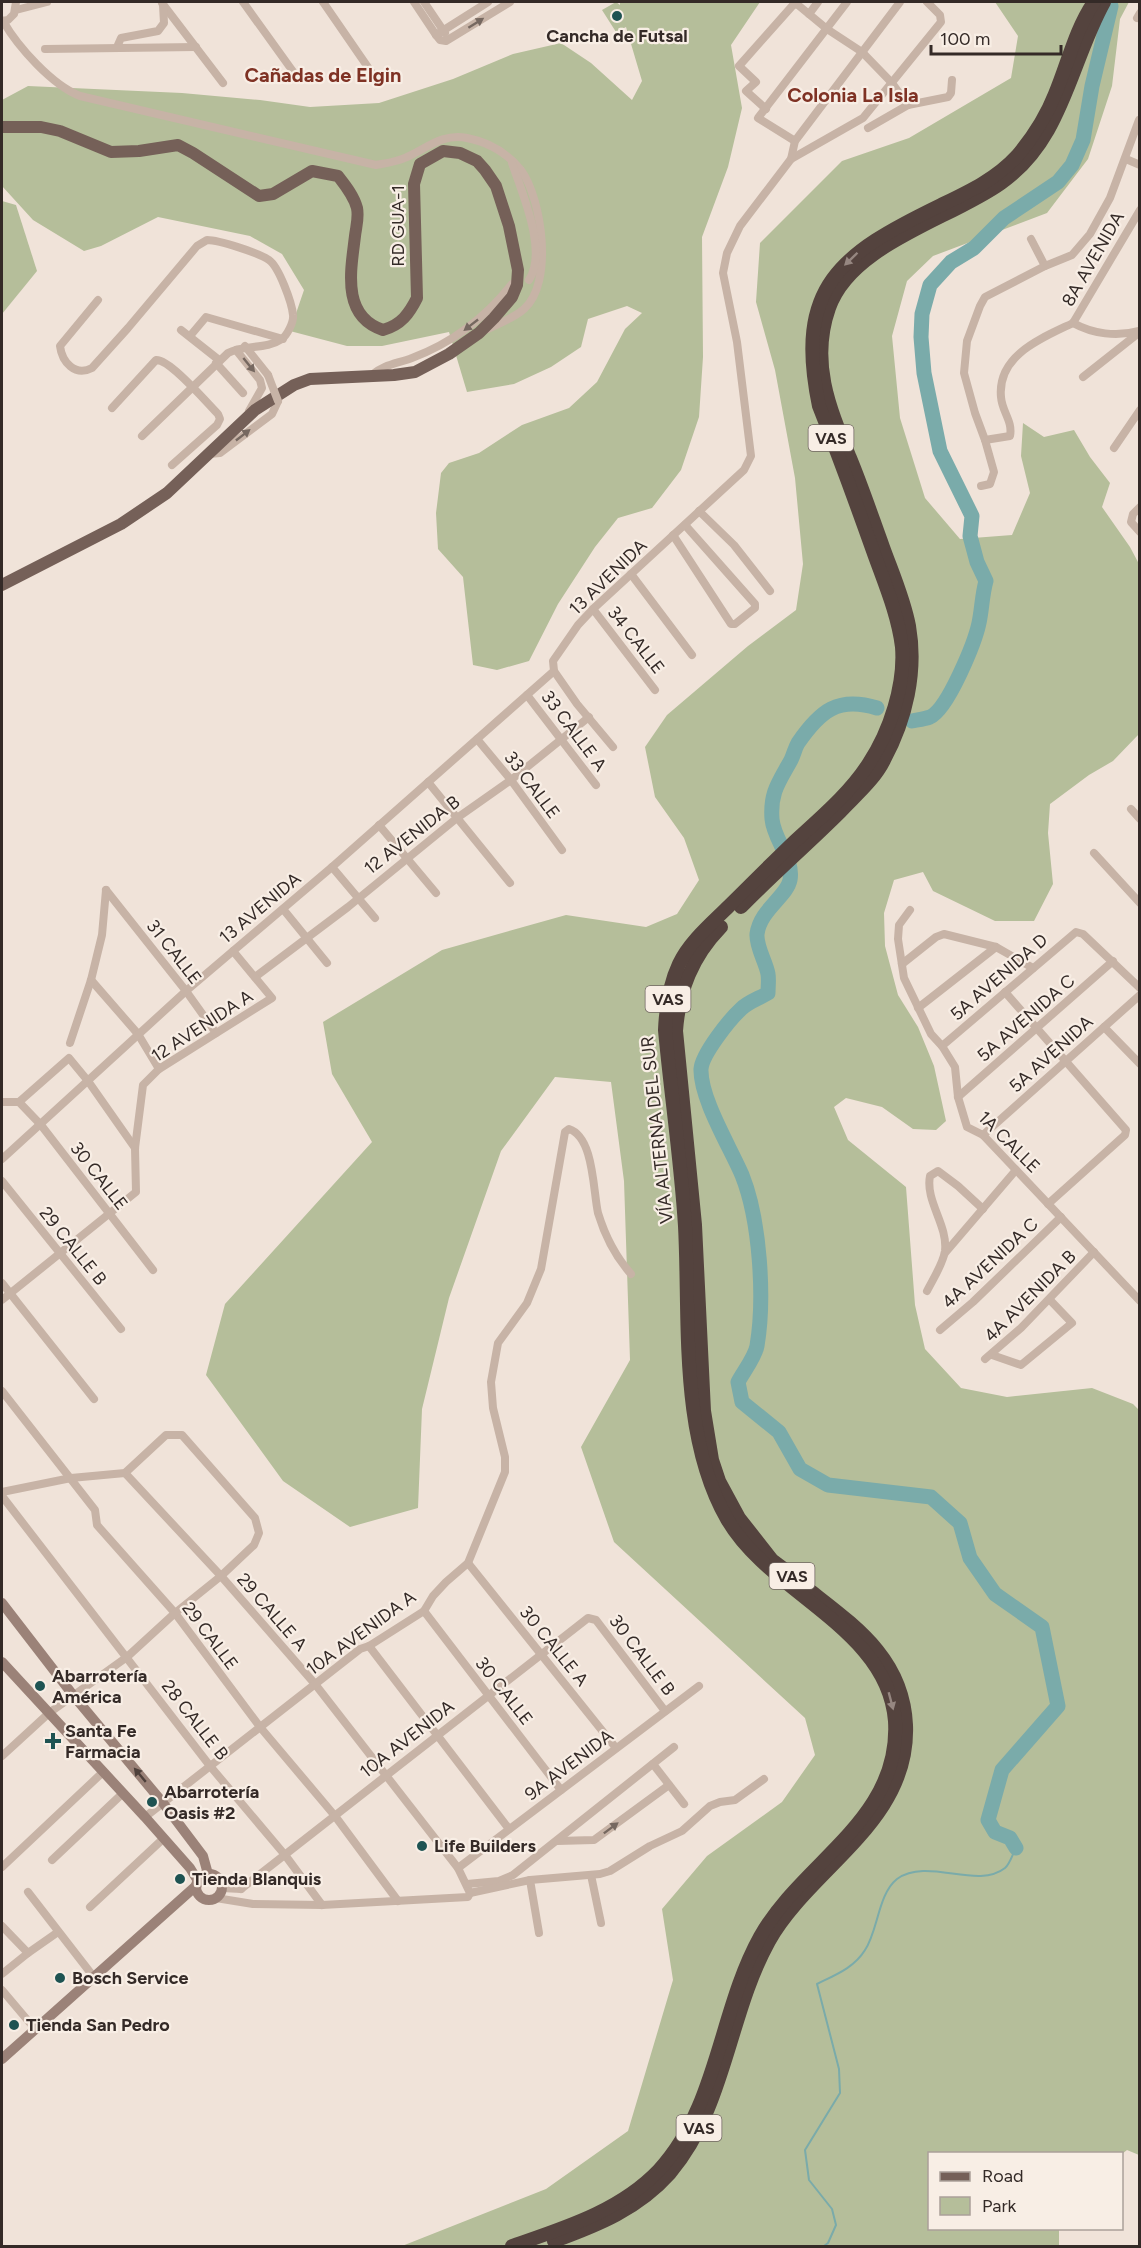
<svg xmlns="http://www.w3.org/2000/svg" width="1141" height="2248" font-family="Figtree,sans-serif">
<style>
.green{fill:#b5be9a}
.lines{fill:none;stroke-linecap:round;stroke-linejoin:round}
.stream{stroke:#7aabaa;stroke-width:2}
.river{stroke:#7aabaa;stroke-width:15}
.street{stroke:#c7b3a6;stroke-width:8}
.secondary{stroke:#9b8278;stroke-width:10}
.primary{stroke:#756058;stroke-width:12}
.highway{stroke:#54433e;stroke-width:14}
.street-bridge{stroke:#c7b3a6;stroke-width:8}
.oneway{fill:#766860}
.oneway2{fill:#968781}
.oneway3{fill:#4e403b}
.poi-dot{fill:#1e5352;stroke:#f8eee5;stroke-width:2}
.labels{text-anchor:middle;stroke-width:4.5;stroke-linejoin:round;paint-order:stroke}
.shield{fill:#f8eee5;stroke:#6f6560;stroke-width:1.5}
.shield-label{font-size:16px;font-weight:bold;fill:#342a27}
.poi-label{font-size:18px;font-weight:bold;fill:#342a27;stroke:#f8eee5;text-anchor:start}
.street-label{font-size:18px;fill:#342a27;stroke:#f8eee5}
.neighbourhood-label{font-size:20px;font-weight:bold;fill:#7f3224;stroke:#f8eee5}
</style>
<rect width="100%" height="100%" fill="#f0e3d9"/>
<g class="green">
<polygon points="616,2 620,5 620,2 760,2 731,45 742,108 728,167 702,237 703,357 699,417 681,470 652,508 618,518 595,547 558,604 529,661 497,670 473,665 463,577 438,549 436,513 441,473 449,463 479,453 522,425 569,408 597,382 625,329 642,313 627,306 588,319 581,347 551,367 514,384 467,392 449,332 382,346 347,346 290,331 304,290 282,254 250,236 158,217 101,246 84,251 33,220 2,186 2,100 28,86 182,93 260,100 310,107 379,103 453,79 513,54 561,43 591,63 632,100 642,81 626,27 616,32 602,10"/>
<polygon points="995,2 1129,2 1120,19 1112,86 1088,159 1047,213 933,256 907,281 892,336 900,418 925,498 960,539 1012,535 1030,493 1021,456 1023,423 1044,437 1074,430 1090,457 1110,483 1102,507 1130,547 1139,564 1139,734 1113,761 1089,775 1050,804 1048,833 1053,884 1034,921 995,921 933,891 923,872 894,880 884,913 885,946 898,995 918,1027 934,1066 946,1121 936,1130 913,1129 882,1107 846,1098 834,1107 848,1140 906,1187 915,1305 925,1349 961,1388 1007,1397 1092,1388 1133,1404 1139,1410 1139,2155 1127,2150 1122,2154 930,2154 930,2228 1059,2229 1059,2246 402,2246 546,2189 628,2131 673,1980 662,1909 707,1856 782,1802 815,1755 805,1718 614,1542 581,1447 630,1360 624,1181 611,1082 555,1077 501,1151 449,1298 422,1409 418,1508 350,1527 283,1481 206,1375 225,1304 372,1142 332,1074 323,1022 442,950 566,915 646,927 677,914 699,880 684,838 655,797 645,747 667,715 748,646 796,610 803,564 795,478 775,370 756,302 760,243 842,161 909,138 1011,78 1018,36"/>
<polygon points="2,201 16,205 37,271 2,314"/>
</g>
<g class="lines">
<path class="stream" d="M824 2246 828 2243 836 2225 832 2209 809 2180 805 2150 840 2093 839 2069 817 1984C835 1975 854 1968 865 1950 878 1931 878 1894 897 1879 928 1857 977 1890 1005 1868 1010 1864 1013 1853 1016 1848"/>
<g class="river">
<path d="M877 708C838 696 820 711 798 743 795 748 794 754 791 760 779 782 770 792 772 819 774 841 794 858 790 880 787 896 760 910 757 934 756 947 766 962 768 974 769 980 768 987 768 993 760 998 748 1002 741 1009 730 1019 702 1054 701 1069 700 1098 730 1147 742 1175 760 1220 765 1298 757 1346 755 1357 744 1371 738 1382L742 1402 779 1432 800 1469 828 1485 931 1497 960 1523 970 1558 995 1594 1042 1627 1058 1706 1002 1770 988 1820 995 1832 1010 1838 1016 1848"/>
<path d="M912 721C917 720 925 719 930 717 948 709 975 642 979 623 982 609 982 595 986 581L977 562 970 536 972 516 940 451 924 373 921 337 922 314 930 285 951 262 974 248 1004 218 1058 182 1072 165 1083 140 1092 86 1111 6"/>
</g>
<g class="street">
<polyline points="243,2 297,77"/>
<polyline points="323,2 374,76"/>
<polyline points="414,2 436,35 440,40 446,41 510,2"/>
<polyline points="424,2 445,33"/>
<polyline points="162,3 223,83"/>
<polyline points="16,10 47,2"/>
<polyline points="809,14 818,2"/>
<polyline points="1137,18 1140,13"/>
<polyline points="2,21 8,20 14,14 16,2"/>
<path d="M3 21C18 47 52 85 80 96L376 165C387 163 397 162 407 157 427 148 443 133 467 138 488 142 507 153 521 170 542 199 554 283 524 309 514 318 500 323 488 329"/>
<polyline points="436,35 488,2"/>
<polyline points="117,47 121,38 158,31 164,23 163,5"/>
<polyline points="45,49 196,47"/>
<polyline points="766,109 746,91 756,82 739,66 794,4 798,5 827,29 862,52 892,83 908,105 948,97 951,93 952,80"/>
<polyline points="868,128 908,105"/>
<polyline points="795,141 758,118 847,2"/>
<polyline points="791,159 863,118 941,22 940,15 927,2"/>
<polyline points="1126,159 1140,165"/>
<path d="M512 163C522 193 548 251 529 280"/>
<polyline points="1031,239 1045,266"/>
<path d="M98 300 60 346C62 362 75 377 92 368L128 328 197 246 207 240C219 240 259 253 269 260 279 267 292 303 293 315 294 322 287 335 282 339 266 350 244 344 228 353L142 436"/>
<path d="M1073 323C1042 338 997 355 1001 397 1002 412 1013 421 1010 436L985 440 975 413 964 373 967 341 980 306 985 297 1045 266 1072 255 1090 234 1110 198 1139 120"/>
<polyline points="1073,323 1140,210"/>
<path d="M1073 323C1093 334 1117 337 1138 331"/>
<polyline points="181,330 219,360"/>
<polyline points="190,336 206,317 283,339"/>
<polyline points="245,346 268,375"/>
<polyline points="236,350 260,380 262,388 249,411"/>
<polyline points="216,363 243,393"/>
<path d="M370 376C385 364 396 364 412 358 452 343 486 317 512 284"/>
<polyline points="1083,377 1140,332"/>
<path d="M112 408 156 360C170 359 207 403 218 414L220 419 217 425 172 465"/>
<polyline points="1114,448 1140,410"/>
<polyline points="209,454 220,453 272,414 278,401"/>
<polyline points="981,486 990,484 994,472 985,440"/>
<polyline points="1140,507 1133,514 1131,522 1140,532"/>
<polyline points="699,511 734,545 770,591"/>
<polyline points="673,535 731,624 735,624 755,608 755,604 685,525"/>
<polyline points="631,574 692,655"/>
<polyline points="593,609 655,690"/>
<polyline points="554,671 577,704 613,747"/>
<polyline points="527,695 596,785"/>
<polyline points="477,739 511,780 562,850"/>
<polyline points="428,782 510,883"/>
<polyline points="1131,809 1140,819"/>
<polyline points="379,825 436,893"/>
<polyline points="1094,853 1140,903"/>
<polyline points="332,867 375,918"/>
<polyline points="106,890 186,991 216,1033"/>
<polyline points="283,909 327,963"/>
<polyline points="910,910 899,925 898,939 904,978 931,1034 942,1046 955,1067 958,1097 967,1127 983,1135 1140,1301"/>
<polyline points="902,964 936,937 944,934 996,947 1033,968"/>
<polyline points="255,977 348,907 457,818 511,780 589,717"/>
<polyline points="91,980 138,1034 159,1069"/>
<polyline points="1005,992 1126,1130 1125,1135 1048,1204"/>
<polyline points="918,1008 996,947"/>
<polyline points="1104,1027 1140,1064"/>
<polyline points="70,1043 91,980 102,935 106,890"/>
<polyline points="942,1046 1076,932 1083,934 1140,988"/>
<polyline points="958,1097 1113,961"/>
<polyline points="2,1102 19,1102 69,1058 88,1081 135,1148"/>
<polyline points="19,1102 41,1125 153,1270"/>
<polyline points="983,1135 1140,995"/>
<polyline points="2,1159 186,991 332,867 554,671 553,661 578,625 593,609 744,470 751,456 737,342 723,273 727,253 740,226 791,159 795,141 900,2"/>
<polyline points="2,1181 121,1329"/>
<polyline points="945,1253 1016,1170"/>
<polyline points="2,1283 94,1399"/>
<path d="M927 1291C933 1279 943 1264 945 1251 948 1225 925 1201 930 1176L938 1171 958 1186 983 1209"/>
<polyline points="2,1300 136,1192 135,1148 143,1085 159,1069 272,998 233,951"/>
<polyline points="940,1330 973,1302 1061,1217"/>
<polyline points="992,1355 1021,1365 1072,1323 1050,1300"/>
<polyline points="985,1359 1021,1328 1094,1252"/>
<polyline points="2,1391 95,1510 97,1525 175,1613 260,1727 335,1816 398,1901"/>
<polyline points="125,1473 221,1576 315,1684 458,1868 470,1893 468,1897 322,1905 253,1904 216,1898"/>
<polyline points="2,1492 71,1478 125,1473 166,1435 182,1435 255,1518 259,1533 254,1545 221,1576 175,1613 127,1657 49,1713 2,1756"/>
<polyline points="2,1496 210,1766 285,1855 322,1905"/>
<polyline points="468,1563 616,1748"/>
<polyline points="424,1611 561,1790"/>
<polyline points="369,1646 509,1829"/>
<polyline points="653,1764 684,1804"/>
<path d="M145 1817 360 1649 369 1646 424 1611 433 1596 446 1582 468 1563 505 1472V1457L493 1408 491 1382 498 1343 527 1303 541 1269 565 1132 569 1129C594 1137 593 1191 598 1213 605 1236 615 1256 631 1274"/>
<polyline points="557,1841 594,1840 669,1785"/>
<polyline points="52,1860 122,1794"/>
<polyline points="2,1867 103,1772"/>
<polyline points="458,1868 699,1686"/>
<polyline points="591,1875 601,1923"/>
<polyline points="530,1880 539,1933"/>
<polyline points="467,1884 499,1881 513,1875 674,1747"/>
<polyline points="222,1888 241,1889"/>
<polyline points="241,1889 588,1618 596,1620 665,1711"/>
<polyline points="28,1892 93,1976"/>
<polyline points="470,1893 530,1880 600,1874 610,1871 650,1846 682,1831 710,1806 720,1802 735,1800 764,1779"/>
<polyline points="90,1907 164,1838"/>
<polyline points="2,1926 28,1953 58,1932"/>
<polyline points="2,1974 28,1953"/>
<polyline points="2,1990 35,2029"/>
</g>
<g class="secondary">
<polyline points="2,1603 73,1695 163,1803 203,1856 208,1874"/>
<polyline points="2,1662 145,1817 190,1868 198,1881"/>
<circle cx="209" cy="1887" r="13"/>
<polyline points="2,2059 197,1885"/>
</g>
<path class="primary" d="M2 127H41L60 131 111 152 139 151 178 145 193 153 259 196 273 194 312 171 338 176C345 185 354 196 357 208 359 218 356 227 355 236 351 270 341 316 383 330 401 325 409 314 417 298L414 184 420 164 443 151 460 153 477 161 485 170 496 186 509 226 518 270 517 285 512 297 494 318 479 333 449 354 415 372 394 375 310 379 294 385 255 410 167 493 121 524 2 585"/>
<g class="highway">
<path d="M741 907C773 874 808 844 841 811 856 795 874 780 884 760 906 719 917 672 909 626 904 599 892 572 883 547 872 517 862 487 850 458 829 407 810 362 829 308 851 244 951 219 1001 183 1063 140 1070 63 1104 2"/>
<path d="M721 927C692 957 679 990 676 1031L695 1225 704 1411 712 1460 719 1481 739 1518 772 1560 784 1569"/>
<path d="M554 2241C598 2225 638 2209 670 2173 726 2107 728 2015 769 1941 811 1867 910 1822 906 1725 903 1656 852 1624 803 1585"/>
<path d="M512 2246C564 2228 620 2211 659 2170 718 2106 719 2011 760 1937 802 1861 901 1820 895 1721 888 1628 770 1594 727 1519 679 1435 690 1320 685 1226 681 1161 671 1095 665 1030 666 1007 669 985 679 964 690 941 712 923 729 906 751 884 772 863 794 842 820 818 850 793 869 763 890 731 905 685 902 647 898 614 884 582 873 551 856 503 838 454 819 406 794 286 840 254 941 205 968 192 996 179 1017 156 1033 137 1046 117 1055 94 1068 63 1075 30 1094 2"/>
</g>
<polyline class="street-bridge" points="268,375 278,401"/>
</g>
<defs><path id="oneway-solid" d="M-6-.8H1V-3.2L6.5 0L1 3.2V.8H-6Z" transform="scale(1.5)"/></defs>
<g class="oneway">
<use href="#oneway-solid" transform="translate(476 23) rotate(-32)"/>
<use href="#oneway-solid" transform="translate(471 325) rotate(142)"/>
<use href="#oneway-solid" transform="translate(249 365) rotate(51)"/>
<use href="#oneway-solid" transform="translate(243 435) rotate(-38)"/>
<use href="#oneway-solid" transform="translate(611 1828) rotate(-37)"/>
</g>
<g class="oneway2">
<use href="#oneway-solid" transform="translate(851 259) rotate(136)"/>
<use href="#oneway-solid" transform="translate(891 1701) rotate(75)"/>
</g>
<use class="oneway3" href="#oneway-solid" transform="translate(140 1775) rotate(-130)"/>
<g class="poi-dot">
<circle cx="617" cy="16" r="6"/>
<circle cx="40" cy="1686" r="6"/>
<path d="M50 1732h6v6h6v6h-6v6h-6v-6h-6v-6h6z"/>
<circle cx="152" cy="1802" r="6"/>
<circle cx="422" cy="1846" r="6"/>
<circle cx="180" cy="1879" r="6"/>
<circle cx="60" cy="1978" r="6"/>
<circle cx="14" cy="2025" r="6"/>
</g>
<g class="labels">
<g class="shield">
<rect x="808.5" y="425" width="45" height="26" rx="4.5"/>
<rect x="645.5" y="986" width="45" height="26" rx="4.5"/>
<rect x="769.5" y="1563" width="45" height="26" rx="4.5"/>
<rect x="676.5" y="2115" width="45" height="26" rx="4.5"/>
</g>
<g class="shield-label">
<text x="831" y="444">VAS</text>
<text x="668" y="1005">VAS</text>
<text x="792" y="1582">VAS</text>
<text x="699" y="2134">VAS</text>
</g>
<g class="poi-label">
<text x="617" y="42" text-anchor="middle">Cancha de Futsal</text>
<text x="52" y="1682">Abarrotería<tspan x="52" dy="21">América</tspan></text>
<text x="65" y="1737">Santa Fe<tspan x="65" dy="21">Farmacia</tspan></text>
<text x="164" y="1798">Abarrotería<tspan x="164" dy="21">Oasis #2</tspan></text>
<text x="434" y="1852">Life Builders</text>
<text x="192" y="1885">Tienda Blanquis</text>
<text x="72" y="1984">Bosch Service</text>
<text x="26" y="2031">Tienda San Pedro</text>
</g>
<g class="street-label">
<text transform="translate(398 226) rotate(-90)" y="6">RD GUA-1</text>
<text transform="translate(1093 259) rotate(-60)" y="6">8A AVENIDA</text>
<text transform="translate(608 577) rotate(-44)" y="6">13 AVENIDA</text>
<text transform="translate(636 640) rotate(52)" y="6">34 CALLE</text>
<text transform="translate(574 731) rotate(53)" y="6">33 CALLE A</text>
<text transform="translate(532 785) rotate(53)" y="6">33 CALLE</text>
<text transform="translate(412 835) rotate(-38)" y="6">12 AVENIDA B</text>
<text transform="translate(260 908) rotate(-40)" y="6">13 AVENIDA</text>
<text transform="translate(174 952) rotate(52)" y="6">31 CALLE</text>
<text transform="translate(999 977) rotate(-41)" y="6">5A AVENIDA D</text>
<text transform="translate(1026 1018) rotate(-41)" y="6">5A AVENIDA C</text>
<text transform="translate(202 1026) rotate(-33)" y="6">12 AVENIDA A</text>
<text transform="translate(1051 1054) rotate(-42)" y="6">5A AVENIDA</text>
<text transform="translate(657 1130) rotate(-96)" y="6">VÍA ALTERNA DEL SUR</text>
<text transform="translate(1009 1142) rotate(45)" y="6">1A CALLE</text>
<text transform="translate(99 1176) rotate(52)" y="6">30 CALLE</text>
<text transform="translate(73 1246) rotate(51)" y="6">29 CALLE B</text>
<text transform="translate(990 1263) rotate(-43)" y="6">4A AVENIDA C</text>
<text transform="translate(1030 1296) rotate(-45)" y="6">4A AVENIDA B</text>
<text transform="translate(272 1612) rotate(49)" y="6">29 CALLE A</text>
<text transform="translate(361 1633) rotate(-36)" y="6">10A AVENIDA A</text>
<text transform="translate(210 1636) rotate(53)" y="6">29 CALLE</text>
<text transform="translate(554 1646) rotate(51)" y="6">30 CALLE A</text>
<text transform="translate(642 1655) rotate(53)" y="6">30 CALLE B</text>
<text transform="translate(504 1691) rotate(52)" y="6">30 CALLE</text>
<text transform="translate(195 1720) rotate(52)" y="6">28 CALLE B</text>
<text transform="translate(407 1739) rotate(-38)" y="6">10A AVENIDA</text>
<text transform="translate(569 1765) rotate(-37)" y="6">9A AVENIDA</text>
</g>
<g class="neighbourhood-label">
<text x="323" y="82">Cañadas de Elgin</text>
<text x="853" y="102">Colonia La Isla</text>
</g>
</g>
<rect width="1141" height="2248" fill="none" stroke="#342a27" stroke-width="6"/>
<rect x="928" y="2152" width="195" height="78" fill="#f8eee5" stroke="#aaa099" stroke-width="1.5"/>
<rect x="940" y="2172" width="30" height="9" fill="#756058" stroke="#aaa099" stroke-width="1.5"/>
<text x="982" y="2182" font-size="18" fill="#342a27">Road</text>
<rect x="940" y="2197" width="30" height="18" fill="#b5be9a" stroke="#aaa099" stroke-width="1.5"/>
<text x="982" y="2212" font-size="18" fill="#342a27">Park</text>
<path d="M931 45v9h130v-9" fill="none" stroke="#342a27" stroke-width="3"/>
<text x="940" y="45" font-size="18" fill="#342a27" stroke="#f8eee5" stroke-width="4.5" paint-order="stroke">100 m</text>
</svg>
